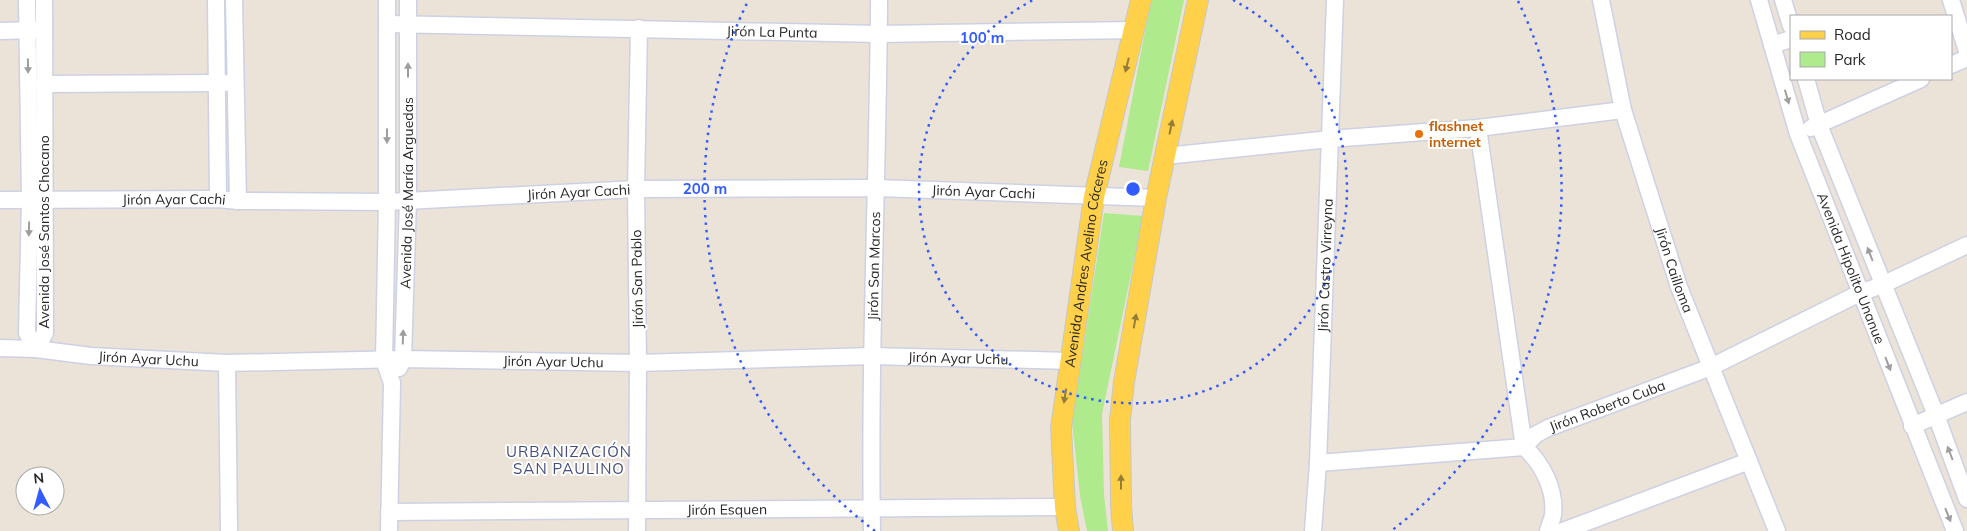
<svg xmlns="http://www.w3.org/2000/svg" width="1967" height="531" font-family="Mulish,sans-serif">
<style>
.park{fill:#afea8d}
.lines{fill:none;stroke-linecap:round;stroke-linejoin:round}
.minor-casing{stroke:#cdd1e3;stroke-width:19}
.major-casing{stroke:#c7c7c7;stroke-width:22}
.minor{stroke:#fff;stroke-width:16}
.major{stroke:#ffd14a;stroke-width:20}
.oneway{fill:#947c39}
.oneway2{fill:#9e9e9e}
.ring{fill:none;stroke:#325cff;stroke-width:2.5;stroke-dasharray:2.5 5}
.food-dot{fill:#e8710a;stroke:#fff;stroke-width:2}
.labels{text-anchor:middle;stroke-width:4;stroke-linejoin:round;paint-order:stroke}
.street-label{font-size:14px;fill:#282828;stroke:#fff}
.food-label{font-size:14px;font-weight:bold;fill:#c56008;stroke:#fff;text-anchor:start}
.neighbourhood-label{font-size:15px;letter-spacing:1px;fill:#444f7d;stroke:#fff}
.centre{fill:#325cff;stroke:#fff;stroke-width:2.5}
.ring-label{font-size:15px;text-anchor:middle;font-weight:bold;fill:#325cff;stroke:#fff;stroke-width:4;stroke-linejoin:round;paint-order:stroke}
</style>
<rect width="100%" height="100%" fill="#ece3d8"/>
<g class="park">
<polygon points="1151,0 1184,0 1148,171 1119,167"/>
<polygon points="1104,213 1143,216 1102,414 1104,495 1108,531 1087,531 1080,496 1072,422"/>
</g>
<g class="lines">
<g class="minor-casing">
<g id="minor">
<polyline points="27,0 30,200 27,333 36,349"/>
<polyline points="216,0 218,199"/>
<polyline points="234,0 238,201"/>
<polyline points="387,0 387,202 384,360 392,383 389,531"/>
<path id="s1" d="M1601 0 1623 110 1679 287 1777 531"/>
<path id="s2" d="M1759 0 1798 134 1955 531"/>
<polyline points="1783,0 1791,26"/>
<polyline points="1951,0 1967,51"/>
<path id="s3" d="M387 24 879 34 1135 30"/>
<polyline points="0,31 38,30"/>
<polyline points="1772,45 1791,39"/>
<polyline points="1951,65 1967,58"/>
<polyline points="1806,79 1819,125 1936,415 1967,499"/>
<polyline points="44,84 225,83"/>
<path d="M1478 128 1524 447C1542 463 1556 490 1553 515 1552 521 1549 526 1548 531"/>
<polyline points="1811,128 1921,79"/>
<polyline points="1165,156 1330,139 1478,128 1623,110"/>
<path id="s4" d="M0 200 218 199 238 201 387 202 636 189 877 188 1156 198"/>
<path id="s5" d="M0 348 36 349 91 356 227 363 403 359 638 363 872 356 1071 361"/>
<polyline points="36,349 45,333 44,0"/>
<polyline points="227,363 229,531"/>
<path id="s6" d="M399 368 403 359 408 200V0"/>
<polyline points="1912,426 1967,402"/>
<path id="s7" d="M1318 463 1524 447 1535 435 1548 428 1711 367 1860 293 1882 285 1967 245"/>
<path id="s8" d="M389 512 1065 507"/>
<polyline points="637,531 638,363 636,189 639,28"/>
<path id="s9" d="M872 531C869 354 878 177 879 0"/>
<path id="s10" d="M1313 531 1318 463 1335 0"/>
<polyline points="1563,531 1749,461"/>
</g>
</g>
<g class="major-casing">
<g id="major">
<path id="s11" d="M1069 531 1065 507 1061 428 1094 197 1141 0"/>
<polyline points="1123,531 1121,505 1120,420 1124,382 1156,198 1198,0"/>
</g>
</g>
<use href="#minor" class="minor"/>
<use href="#major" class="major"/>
</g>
<defs><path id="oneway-solid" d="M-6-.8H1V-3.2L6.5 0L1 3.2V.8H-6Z" transform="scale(1.25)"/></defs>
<g class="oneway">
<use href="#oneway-solid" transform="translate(1127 65) rotate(104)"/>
<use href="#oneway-solid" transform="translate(1171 127) rotate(-78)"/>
<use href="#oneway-solid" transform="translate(1135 321) rotate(-80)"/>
<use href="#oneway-solid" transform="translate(1065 396) rotate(99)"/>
<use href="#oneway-solid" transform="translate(1121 482) rotate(-90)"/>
</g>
<g class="oneway2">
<use href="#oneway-solid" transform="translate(28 66) rotate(89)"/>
<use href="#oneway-solid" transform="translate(408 70) rotate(-90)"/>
<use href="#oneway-solid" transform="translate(1787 97) rotate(74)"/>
<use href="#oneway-solid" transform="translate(387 136) rotate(90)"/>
<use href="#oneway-solid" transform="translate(29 229) rotate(91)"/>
<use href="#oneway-solid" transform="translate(1870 254) rotate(-111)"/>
<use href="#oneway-solid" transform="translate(403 337) rotate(-88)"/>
<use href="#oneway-solid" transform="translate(1888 364) rotate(69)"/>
<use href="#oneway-solid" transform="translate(1950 453) rotate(-111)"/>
<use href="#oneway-solid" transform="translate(1948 515) rotate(68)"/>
</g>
<g class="ring">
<path d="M1233 0A214 214 0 1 1 1033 0"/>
<path d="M875 531A428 428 0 0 1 748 1M1518 1A428 428 0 0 1 1391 531"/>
</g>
<circle class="food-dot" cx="1419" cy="134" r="5"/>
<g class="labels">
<g class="street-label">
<text dy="5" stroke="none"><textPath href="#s3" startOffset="385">Jirón La Punta</textPath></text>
<text dy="5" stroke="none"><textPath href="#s4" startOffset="579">Jirón Ayar Cachi</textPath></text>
<text dy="5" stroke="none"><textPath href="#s4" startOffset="984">Jirón Ayar Cachi</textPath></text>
<text dy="5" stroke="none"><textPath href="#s6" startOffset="176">Avenida José María Arguedas</textPath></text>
<text dy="5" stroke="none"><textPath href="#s4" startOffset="174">Jirón Ayar Cachi</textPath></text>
<text transform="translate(44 232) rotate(-90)" y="5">Avenida José Santos Chocano</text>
<text dy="5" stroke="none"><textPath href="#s11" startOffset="270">Avenida Andres Avelino Cáceres</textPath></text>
<text dy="5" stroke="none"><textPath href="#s9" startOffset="265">Jirón San Marcos</textPath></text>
<text dy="5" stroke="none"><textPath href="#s10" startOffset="266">Jirón Castro Virreyna</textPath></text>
<text dy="5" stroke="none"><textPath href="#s2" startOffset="284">Avenida Hipolito Unanue</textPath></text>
<text dy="5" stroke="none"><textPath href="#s1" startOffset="280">Jirón Cailloma</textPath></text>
<text transform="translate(637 279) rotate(-91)" y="5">Jirón San Pablo</text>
<text dy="5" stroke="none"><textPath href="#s5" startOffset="959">Jirón Ayar Uchu</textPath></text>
<text dy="5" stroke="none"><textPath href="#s5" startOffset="149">Jirón Ayar Uchu</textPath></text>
<text dy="5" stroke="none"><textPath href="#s5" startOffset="554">Jirón Ayar Uchu</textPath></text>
<text dy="5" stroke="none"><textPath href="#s7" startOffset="301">Jirón Roberto Cuba</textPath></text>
<text dy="5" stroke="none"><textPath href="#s8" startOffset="338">Jirón Esquen</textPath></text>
</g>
<g class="food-label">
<text x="1429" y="131">flashnet<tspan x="1429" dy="16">internet</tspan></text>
</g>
<g class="neighbourhood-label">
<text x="569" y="457">URBANIZACIÓN<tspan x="569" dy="17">SAN PAULINO</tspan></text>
</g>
</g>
<circle cx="1133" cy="189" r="8" class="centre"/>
<g class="ring-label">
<text x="982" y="43">100 m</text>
<text x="705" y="194">200 m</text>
</g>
<rect x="1790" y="15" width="162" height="65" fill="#ffffff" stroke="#a9a9a9"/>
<rect x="1800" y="31" width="25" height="8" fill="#ffd14a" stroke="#a9a9a9"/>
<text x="1834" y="40" font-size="15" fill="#282828">Road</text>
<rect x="1800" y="52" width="25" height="15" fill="#afea8d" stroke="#a9a9a9"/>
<text x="1834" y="65" font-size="15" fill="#282828">Park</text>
<g transform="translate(40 491) rotate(354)"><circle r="24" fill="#ffffff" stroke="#a9a9a9"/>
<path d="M0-4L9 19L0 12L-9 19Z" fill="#325cff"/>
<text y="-8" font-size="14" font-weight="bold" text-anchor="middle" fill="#282828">N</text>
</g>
</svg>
